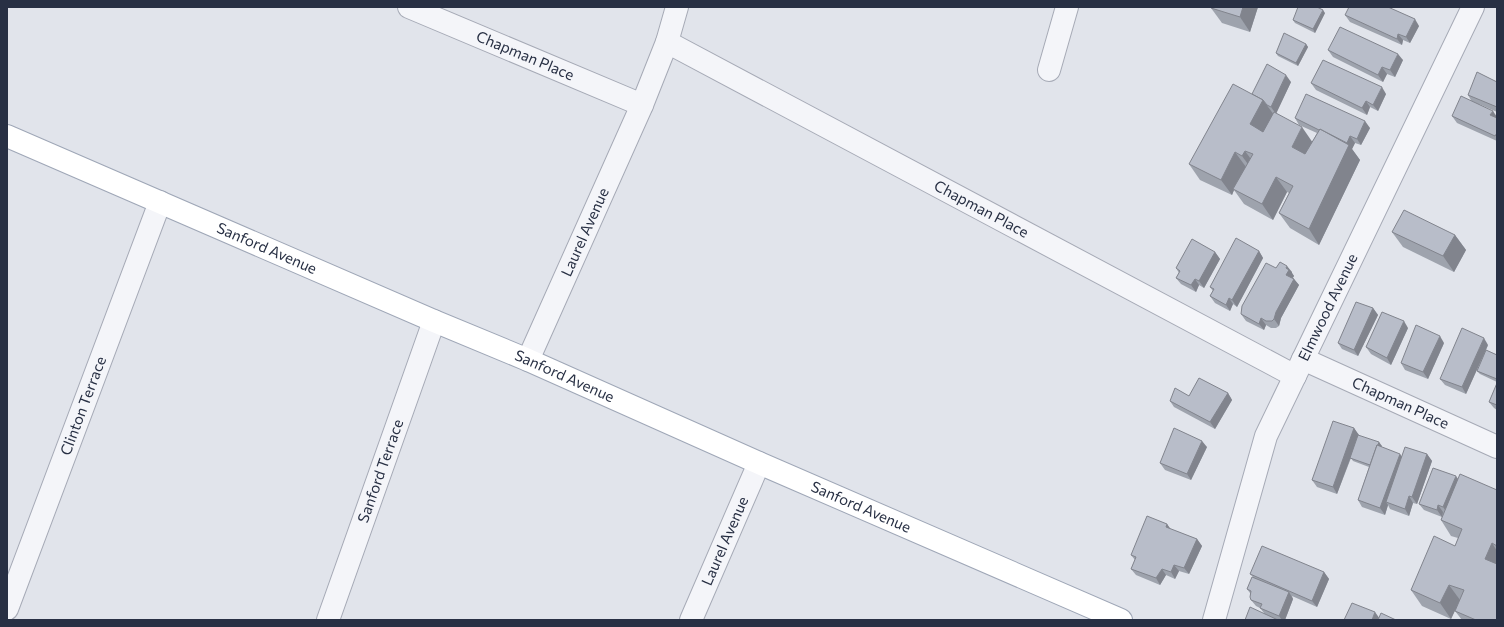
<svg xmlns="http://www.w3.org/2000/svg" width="1504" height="627" font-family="Commissioner,sans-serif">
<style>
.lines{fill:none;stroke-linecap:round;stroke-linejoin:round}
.minor-casing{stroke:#a6aab6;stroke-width:24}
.major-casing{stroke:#9fa7b7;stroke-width:24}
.minor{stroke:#f4f5f9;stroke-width:22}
.major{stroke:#fff;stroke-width:22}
.wall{fill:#9ea3ad}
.shaded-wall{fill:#81848d}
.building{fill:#b8bdc9;stroke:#81848d}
.labels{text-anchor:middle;stroke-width:3.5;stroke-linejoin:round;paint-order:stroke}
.street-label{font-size:15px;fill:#283044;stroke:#f1f3f8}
</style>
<rect width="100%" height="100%" fill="#e1e4eb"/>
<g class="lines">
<g class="minor-casing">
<g id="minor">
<path id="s1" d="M409 7 642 105"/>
<path id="s2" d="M667 42 1295 376"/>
<polyline points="1049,70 1067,7"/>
<path id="s3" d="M1303 359 1497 447"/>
<path id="s4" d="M528 360 642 105 667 42 677 7"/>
<path id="s5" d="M7 609 160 202"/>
<path id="s6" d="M328 620 434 321"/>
<path id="s7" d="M691 620 759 463"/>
<path id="s8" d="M1214 620 1266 436 1473 7"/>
</g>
</g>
<g class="major-casing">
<g id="major">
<path id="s9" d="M7 136 434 321 528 360 759 463 1121 620"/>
</g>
</g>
<use href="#minor" class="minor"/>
<use href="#major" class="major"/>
</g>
<g class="wall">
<polygon points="1211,7 1258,7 1250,32 1222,23 1211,8"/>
<polygon points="1325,13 1315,33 1295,23 1293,20"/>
<polygon points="1345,15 1419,26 1410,43 1403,40 1402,45 1350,22"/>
<polygon points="1306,44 1308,47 1298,66 1278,56 1276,53"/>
<polygon points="1328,50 1403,60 1395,77 1387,74 1383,82 1333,57"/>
<polygon points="1291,82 1276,113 1312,142 1317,133 1299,125 1295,118 1370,128 1361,145 1355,143 1352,149 1360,160 1319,245 1290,228 1279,213 1289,193 1287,192 1273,220 1244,204 1234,190 1232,195 1200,180 1189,164 1252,94"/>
<polygon points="1497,82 1497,112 1479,104 1497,117 1497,141 1457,123 1452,116 1472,102 1468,95"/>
<polygon points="1311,83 1386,94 1378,111 1370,107 1367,115 1316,90"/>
<polygon points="1392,232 1455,235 1466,250 1454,272 1403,247"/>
<polygon points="1259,251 1263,258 1237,307 1233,304 1230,311 1215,303 1210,296 1213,291 1210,287"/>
<polygon points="1215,252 1220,259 1204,288 1199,285 1196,292 1181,284 1176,278 1179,273 1176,268"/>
<polygon points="1276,268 1292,272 1292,273 1294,276 1293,278 1294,279 1299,285 1281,318 1279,326 1276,328 1271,328 1266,325 1264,330 1246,321 1241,314"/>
<polygon points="1373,308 1378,315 1358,356 1342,349 1338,343"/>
<polygon points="1408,328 1391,365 1371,354 1366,347"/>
<polygon points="1444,343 1428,379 1405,370 1401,363"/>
<polygon points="1488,345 1486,350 1497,355 1497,382 1480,374 1477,371 1484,354 1466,394 1445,385 1440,379"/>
<polygon points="1497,383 1497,410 1494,408 1489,402"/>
<polygon points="1228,393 1232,400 1215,429 1174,407 1170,401 1189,396"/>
<polygon points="1354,428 1359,436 1382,446 1381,447 1402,457 1427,454 1432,461 1417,504 1413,503 1409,516 1390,509 1388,505 1385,515 1362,507 1358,500 1369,467 1353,461 1351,458 1337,494 1317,487 1312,480"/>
<polygon points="1207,447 1191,480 1165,470 1160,463"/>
<polygon points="1458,479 1497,490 1497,620 1462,620 1455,611 1460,600 1451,619 1422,606 1411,590 1455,546 1458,538 1451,536 1441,520 1442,517 1424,510 1419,504"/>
<polygon points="1167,524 1170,529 1197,539 1202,546 1189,574 1179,571 1175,579 1166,575 1160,585 1136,575 1131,569 1135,560 1131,555"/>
<polygon points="1324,572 1329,579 1317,607 1292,596 1293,599 1285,620 1245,620 1264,613 1260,608 1256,606 1251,600 1250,593 1247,589 1253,577 1250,574"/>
</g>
<g class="shaded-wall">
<polygon points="1243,7 1258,7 1250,32 1240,17"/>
<polygon points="1323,10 1325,13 1315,33 1313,29"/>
<polygon points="1415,19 1419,26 1410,43 1406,37"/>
<polygon points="1398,34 1403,40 1402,45 1397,39"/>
<polygon points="1306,44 1308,47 1298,66 1296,63"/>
<polygon points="1398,54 1403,60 1395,77 1390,70"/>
<polygon points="1382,67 1387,74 1383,82 1378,75"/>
<polygon points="1286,75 1291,82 1276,114 1271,107"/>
<polygon points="1382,87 1386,94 1378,111 1373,105"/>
<polygon points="1263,100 1274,115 1260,139 1250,124"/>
<polygon points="1366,101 1370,107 1367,115 1362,108"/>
<polygon points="1493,111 1497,117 1497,118 1490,115"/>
<polygon points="1365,121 1370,128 1361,145 1357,139"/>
<polygon points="1302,127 1313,143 1303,163 1292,147"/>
<polygon points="1350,136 1355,143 1352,149 1360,160 1319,245 1309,229"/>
<polygon points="1245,151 1256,166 1253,171 1242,156"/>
<polygon points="1235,152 1246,167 1233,189 1234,190 1232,195 1221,180"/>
<polygon points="1276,177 1287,192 1273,220 1262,204"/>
<polygon points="1455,235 1466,250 1454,272 1443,256"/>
<polygon points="1259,251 1263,258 1237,307 1232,300"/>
<polygon points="1215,252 1220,259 1204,288 1199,281"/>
<polygon points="1287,266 1292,272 1292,273 1294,276 1290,281 1286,275 1286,268"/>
<polygon points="1195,279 1199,285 1196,292 1191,285"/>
<polygon points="1294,279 1299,285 1281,318 1279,326 1274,319 1276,312"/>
<polygon points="1229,298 1233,304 1230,311 1226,305"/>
<polygon points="1373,308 1378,315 1358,356 1354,350"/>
<polygon points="1261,318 1266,325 1264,330 1259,324"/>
<polygon points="1404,321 1408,328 1391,365 1387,358"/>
<polygon points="1440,336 1444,343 1428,379 1423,372"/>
<polygon points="1484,338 1488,345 1466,394 1462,387"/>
<polygon points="1228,393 1232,400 1215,429 1210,422"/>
<polygon points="1354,428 1359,435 1337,494 1333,487"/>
<polygon points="1202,441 1207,447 1191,480 1187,474"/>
<polygon points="1379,442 1382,446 1373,469 1371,465"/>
<polygon points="1400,454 1405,461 1386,502 1388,505 1385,515 1380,508"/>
<polygon points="1427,454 1432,461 1417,504 1412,497"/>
<polygon points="1456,476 1461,483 1448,514 1443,507"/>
<polygon points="1409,496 1413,503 1409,516 1405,509"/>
<polygon points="1438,505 1443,512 1442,517 1437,510"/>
<polygon points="1167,524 1172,531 1166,527"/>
<polygon points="1197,539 1202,546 1189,574 1184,568"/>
<polygon points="1492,543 1497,551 1497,571 1485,559"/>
<polygon points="1174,565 1179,571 1175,579 1171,572"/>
<polygon points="1162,569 1166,575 1160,585 1156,578"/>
<polygon points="1324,572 1329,579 1317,607 1312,601"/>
<polygon points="1449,585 1460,600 1451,619 1440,603"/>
<polygon points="1289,592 1293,599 1285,620 1282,620 1279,616"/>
<polygon points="1375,612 1380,619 1379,620 1372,620"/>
</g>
<g class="building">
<polygon points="1211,7 1243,7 1240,17 1211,8"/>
<polygon points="1298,7 1317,7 1323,10 1313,29 1293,20"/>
<polygon points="1349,7 1388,7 1415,19 1406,37 1398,34 1397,39 1345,15"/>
<polygon points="1340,27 1398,54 1390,70 1382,67 1378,75 1328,50"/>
<polygon points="1284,33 1306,44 1296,63 1276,53"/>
<polygon points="1323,60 1382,87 1373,105 1366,101 1362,108 1311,83"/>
<polygon points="1267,64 1286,75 1271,107 1267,105 1263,100 1252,94"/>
<polygon points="1477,72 1497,82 1497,107 1468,95"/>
<polygon points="1233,84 1263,100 1250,124 1263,132 1274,112 1302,127 1292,147 1305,154 1320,129 1349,145 1309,229 1279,213 1293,186 1276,177 1262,204 1233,189 1253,154 1245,151 1242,156 1235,152 1221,180 1189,164"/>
<polygon points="1306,94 1365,121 1357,139 1350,136 1347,143 1320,129 1319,130 1295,118"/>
<polygon points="1461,96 1493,111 1490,115 1497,118 1497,133 1495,136 1452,116"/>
<polygon points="1404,210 1455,235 1443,256 1392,232"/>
<polygon points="1236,238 1259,251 1232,300 1229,298 1226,305 1210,296 1214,289 1210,287"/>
<polygon points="1192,239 1215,252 1199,281 1195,279 1191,285 1176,278 1180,271 1176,268"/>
<polygon points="1280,262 1287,266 1286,268 1289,270 1286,275 1294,279 1276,312 1274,319 1272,321 1266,321 1261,318 1259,324 1241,314 1242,306 1266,263 1276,268"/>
<polygon points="1356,302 1373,308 1354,350 1338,343"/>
<polygon points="1382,312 1404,321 1387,358 1366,347"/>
<polygon points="1416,325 1440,336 1423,372 1401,363"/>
<polygon points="1462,328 1484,338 1462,387 1440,379"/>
<polygon points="1486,350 1497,355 1497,379 1477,371"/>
<polygon points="1199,378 1228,393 1210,422 1170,401 1175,388 1189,396"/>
<polygon points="1497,383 1497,405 1489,402"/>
<polygon points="1333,421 1354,428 1333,487 1312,480"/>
<polygon points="1174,428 1202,441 1187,474 1160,463"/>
<polygon points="1358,435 1379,442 1378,445 1377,445 1370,465 1350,458"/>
<polygon points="1377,445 1400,454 1380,508 1358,500"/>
<polygon points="1405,447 1427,454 1412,497 1409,496 1405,509 1386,502"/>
<polygon points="1433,468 1456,476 1443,507 1438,505 1437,510 1419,504"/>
<polygon points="1460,474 1497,490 1497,546 1492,543 1485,559 1497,564 1497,620 1476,620 1455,611 1464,590 1449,585 1440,603 1411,590 1434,536 1455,546 1462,529 1441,520"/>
<polygon points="1147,516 1167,524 1166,527 1197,539 1184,568 1174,565 1171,572 1162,569 1156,578 1131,569 1136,557 1131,555"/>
<polygon points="1262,546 1324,572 1312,601 1250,574"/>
<polygon points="1252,577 1289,592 1279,616 1260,608 1262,604 1251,600 1250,597 1251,591 1247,589"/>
<polygon points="1352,603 1375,612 1372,620 1344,620"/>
<polygon points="1250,607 1278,620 1245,620"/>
<polygon points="1381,613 1396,620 1378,620"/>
</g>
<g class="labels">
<g class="street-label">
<text dy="5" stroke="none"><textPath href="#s1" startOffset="126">Chapman Place</textPath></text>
<text dy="5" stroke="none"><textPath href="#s2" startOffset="356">Chapman Place</textPath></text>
<text dy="5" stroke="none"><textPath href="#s4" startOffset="140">Laurel Avenue</textPath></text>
<text dy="5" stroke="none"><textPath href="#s9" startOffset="283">Sanford Avenue</textPath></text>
<text dy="5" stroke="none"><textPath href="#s8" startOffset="334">Elmwood Avenue</textPath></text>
<text dy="5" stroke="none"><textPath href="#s9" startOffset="607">Sanford Avenue</textPath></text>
<text dy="5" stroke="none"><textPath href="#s3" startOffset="107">Chapman Place</textPath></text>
<text dy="5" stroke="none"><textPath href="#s5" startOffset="217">Clinton Terrace</textPath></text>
<text dy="5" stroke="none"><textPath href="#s6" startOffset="158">Sanford Terrace</textPath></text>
<text dy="5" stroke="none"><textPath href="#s9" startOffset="931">Sanford Avenue</textPath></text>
<text dy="5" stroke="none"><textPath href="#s7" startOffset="86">Laurel Avenue</textPath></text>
</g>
</g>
<rect width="1504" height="627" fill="none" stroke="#283044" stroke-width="16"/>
</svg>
